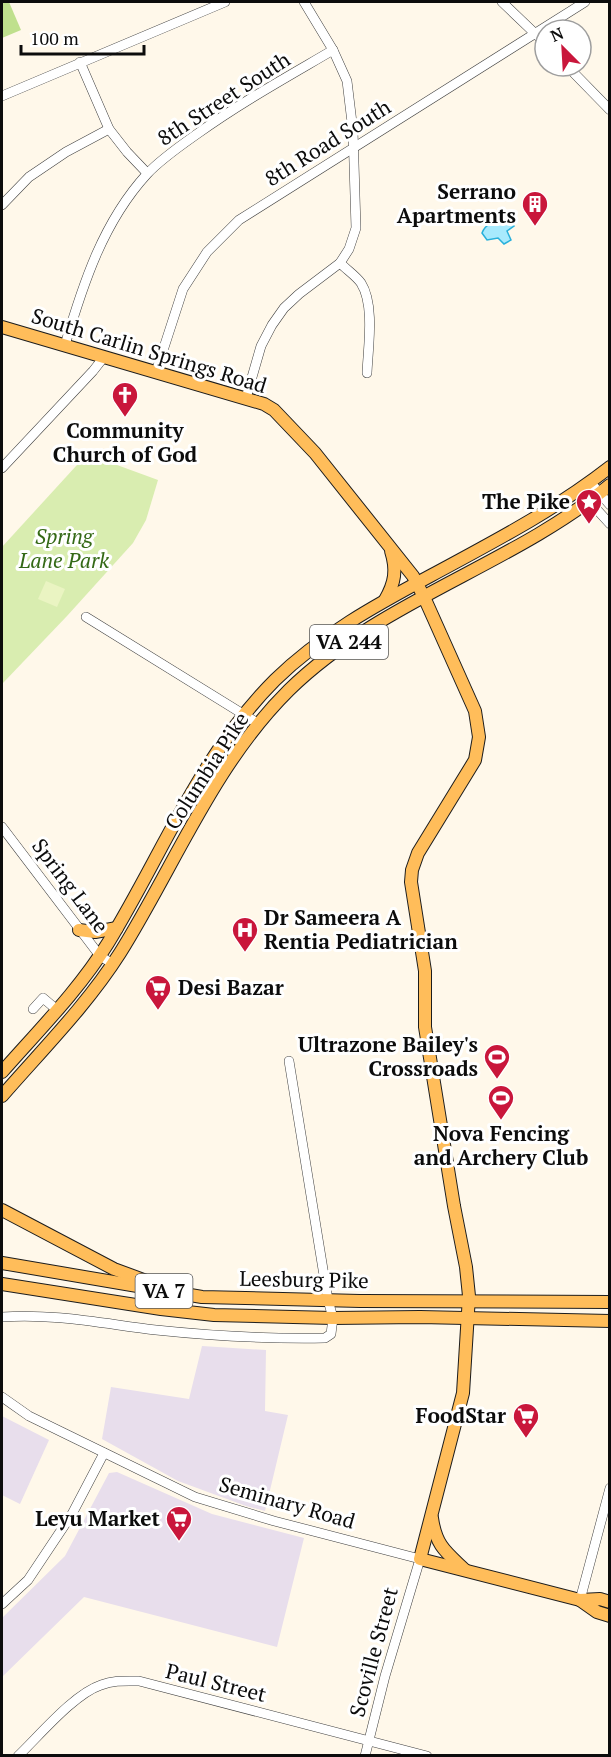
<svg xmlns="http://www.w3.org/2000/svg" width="611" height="1757" font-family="'PT Serif',serif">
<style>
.industrial{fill:#e8deec}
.green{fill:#d9edb0}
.forest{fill:#bfe08d}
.pitch{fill:#eaf4c2}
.water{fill:#a8eafd;stroke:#28b0db;stroke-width:1.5}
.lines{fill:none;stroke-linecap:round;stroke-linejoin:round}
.minor-casing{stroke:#3f3f3f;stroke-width:10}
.major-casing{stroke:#1d1d1d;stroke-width:14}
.minor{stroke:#fff;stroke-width:9}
.major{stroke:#ffbd5a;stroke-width:12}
.labels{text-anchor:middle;stroke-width:6;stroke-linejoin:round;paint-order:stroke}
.shield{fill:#fff;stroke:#555;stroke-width:1.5}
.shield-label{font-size:20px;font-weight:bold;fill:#0c0c0c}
.street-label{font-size:21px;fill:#0c0c0c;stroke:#fff}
.poi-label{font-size:21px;font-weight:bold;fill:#0c0c0c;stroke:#fff;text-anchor:end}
.park-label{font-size:21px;font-style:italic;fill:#346916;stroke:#fff}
</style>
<rect width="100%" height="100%" fill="#fff8ea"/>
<g class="industrial">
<polygon points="202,1346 266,1350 265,1411 288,1415 265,1511 246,1506 178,1481 102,1439 111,1387 189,1399"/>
<polygon points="2,1416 49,1440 20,1504 2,1495"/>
<polygon points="117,1472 212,1514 304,1538 277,1647 84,1597 2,1677 2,1618 65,1556 109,1473"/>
</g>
<polygon class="green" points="87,454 158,480 146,520 133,543 67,616 2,684 2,547"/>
<polygon class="forest" points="2,2 9,2 21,30 2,38"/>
<polygon class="pitch" points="46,581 65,589 57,607 38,599"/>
<path class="water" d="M507 215 514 226 507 231 511 240 504 244 498 238 487 240 482 233C485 224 497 219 507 215Z"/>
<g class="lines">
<g class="minor-casing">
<g id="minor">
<polyline points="502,2 545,43"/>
<polyline points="80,62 109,129 127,152 147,173"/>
<polyline points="567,66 610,110"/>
<polyline points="2,96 225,2"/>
<polyline points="2,205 29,177 66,152 109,129"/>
<path d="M340 263C347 270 356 276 361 283 375 305 368 348 367 373"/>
<path d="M65 345C83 284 103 222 147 174 161 159 180 146 197 134 240 103 287 77 333 50"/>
<polyline points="156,372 183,289 207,252 239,220 585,2"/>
<polyline points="246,398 261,346 272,325 284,308 299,294 340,263 349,249 356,228 353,131 347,81 333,50 304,2"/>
<polyline points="2,468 93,371 104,357"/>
<polyline points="590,482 610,505"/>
<polyline points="579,490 610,524"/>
<polyline points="86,617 259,724"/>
<polyline points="2,827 100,956 113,964"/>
<polyline points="33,1009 43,998 56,1009"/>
<path d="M2 1317C53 1313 105 1324 156 1330 213 1336 268 1339 325 1338L331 1334 333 1318 328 1300 289 1061"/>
<polyline points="2,1397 29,1416 195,1497 274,1521 420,1559 385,1676 365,1756"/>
<polyline points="580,1600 610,1488"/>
<polyline points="2,1604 28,1580 72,1514 104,1453"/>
<path d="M18 1756C40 1735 74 1694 101 1685 114 1680 126 1681 139 1681L427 1756"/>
</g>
</g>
<g class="major-casing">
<g id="major">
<polyline points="2,327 264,404 274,410 315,453 413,576 424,597 475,711 479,737 475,760 418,853 412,870 411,882 425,971 425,1027 454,1206 466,1267 469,1296 463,1393 420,1559 580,1600 600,1599 610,1602"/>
<path d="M385 600C395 583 397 570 391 551"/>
<polyline points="79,930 95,932 117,928"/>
<path d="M2 1072C38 1031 79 990 108 943 162 855 200 755 275 680 321 635 376 605 432 575 493 542 555 510 610 467"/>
<path d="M2 1096C42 1050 87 1005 120 953 175 865 214 764 289 690 381 600 511 566 610 485"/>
<polyline points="2,1210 114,1269 149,1282"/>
<polyline points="2,1263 202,1297 360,1301 610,1302"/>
<polyline points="2,1284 161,1309 214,1315 333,1318 420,1317 610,1321"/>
<path d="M432 1518C436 1546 446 1552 465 1570"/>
<polyline points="580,1600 597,1612 610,1616"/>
</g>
</g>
<use href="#minor" class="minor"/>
<use href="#major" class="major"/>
</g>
<defs>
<g id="building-pin" transform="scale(1.35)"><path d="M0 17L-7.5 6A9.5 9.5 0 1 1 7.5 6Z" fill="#c9163b" stroke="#fff"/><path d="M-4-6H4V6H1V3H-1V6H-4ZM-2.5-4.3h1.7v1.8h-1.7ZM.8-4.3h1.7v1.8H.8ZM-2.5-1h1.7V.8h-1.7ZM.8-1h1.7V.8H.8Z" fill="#fff"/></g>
<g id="church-pin" transform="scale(1.35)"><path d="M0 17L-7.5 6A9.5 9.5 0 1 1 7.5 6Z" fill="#c9163b" stroke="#fff"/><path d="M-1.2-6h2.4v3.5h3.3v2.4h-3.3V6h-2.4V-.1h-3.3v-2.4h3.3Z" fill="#fff"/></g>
<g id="sight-pin" transform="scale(1.35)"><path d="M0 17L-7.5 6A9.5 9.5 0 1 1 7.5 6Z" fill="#c9163b" stroke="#fff"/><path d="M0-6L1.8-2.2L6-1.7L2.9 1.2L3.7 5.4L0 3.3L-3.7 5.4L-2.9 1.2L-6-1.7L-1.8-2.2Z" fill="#fff"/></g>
<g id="hospital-pin" transform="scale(1.35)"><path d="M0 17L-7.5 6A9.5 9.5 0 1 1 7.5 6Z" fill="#c9163b" stroke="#fff"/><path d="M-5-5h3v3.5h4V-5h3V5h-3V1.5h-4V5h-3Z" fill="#fff"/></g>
<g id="supermarket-pin" transform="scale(1.35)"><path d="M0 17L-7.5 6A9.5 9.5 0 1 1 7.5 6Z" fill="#c9163b" stroke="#fff"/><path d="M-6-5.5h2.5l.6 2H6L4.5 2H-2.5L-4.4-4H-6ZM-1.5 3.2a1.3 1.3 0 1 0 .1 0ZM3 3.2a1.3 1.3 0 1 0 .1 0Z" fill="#fff"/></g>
<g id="stadium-pin" transform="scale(1.35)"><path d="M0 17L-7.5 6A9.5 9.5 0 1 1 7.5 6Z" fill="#c9163b" stroke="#fff"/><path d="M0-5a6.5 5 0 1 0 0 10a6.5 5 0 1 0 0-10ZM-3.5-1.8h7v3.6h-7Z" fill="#fff"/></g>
</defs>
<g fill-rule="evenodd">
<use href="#building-pin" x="535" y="204"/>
<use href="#church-pin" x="125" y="395"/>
<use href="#sight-pin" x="589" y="502"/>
<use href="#hospital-pin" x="245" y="930"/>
<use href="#supermarket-pin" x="158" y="988"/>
<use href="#stadium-pin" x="497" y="1057"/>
<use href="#stadium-pin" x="501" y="1098"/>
<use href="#supermarket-pin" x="526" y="1416"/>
<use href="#supermarket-pin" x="179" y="1519"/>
</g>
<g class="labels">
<g class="shield">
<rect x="310" y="625" width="78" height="34" rx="4.5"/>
<rect x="135.5" y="1274" width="57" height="34" rx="4.5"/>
</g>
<g class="shield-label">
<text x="349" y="649">VA 244</text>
<text x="164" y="1298">VA 7</text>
</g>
<g class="street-label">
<text transform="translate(224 99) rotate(-33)" y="7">8th Street South</text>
<text transform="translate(328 143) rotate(-32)" y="7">8th Road South</text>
<text transform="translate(149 351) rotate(17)" y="7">South Carlin Springs Road</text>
<text transform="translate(207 771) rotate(-57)" y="7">Columbia Pike</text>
<text transform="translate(70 886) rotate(53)" y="7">Spring Lane</text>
<text transform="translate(304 1280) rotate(1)" y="7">Leesburg Pike</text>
<text transform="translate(287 1503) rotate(16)" y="7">Seminary Road</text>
<text transform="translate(374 1652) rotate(-75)" y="7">Scoville Street</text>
<text transform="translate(216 1683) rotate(14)" y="7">Paul Street</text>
</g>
<g class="poi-label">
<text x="516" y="199">Serrano<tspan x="516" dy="24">Apartments</tspan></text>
<text x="125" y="438" text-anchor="middle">Community<tspan x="125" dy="24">Church of God</tspan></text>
<text x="570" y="509">The Pike</text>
<text x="264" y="925" text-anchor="start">Dr Sameera A<tspan x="264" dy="24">Rentia Pediatrician</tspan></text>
<text x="178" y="995" text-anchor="start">Desi Bazar</text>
<text x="478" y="1052">Ultrazone Bailey's<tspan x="478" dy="24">Crossroads</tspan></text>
<text x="501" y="1141" text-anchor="middle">Nova Fencing<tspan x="501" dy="24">and Archery Club</tspan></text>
<text x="506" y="1423">FoodStar</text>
<text x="160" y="1526">Leyu Market</text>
</g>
<g class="park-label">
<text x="64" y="544">Spring<tspan x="64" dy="24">Lane Park</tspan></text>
</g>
</g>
<rect width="611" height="1757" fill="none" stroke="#0c0c0c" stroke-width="6"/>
<g transform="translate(563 48) rotate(336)"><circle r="28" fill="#ffffff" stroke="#9e9e9e" stroke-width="1.5"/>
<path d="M0-4.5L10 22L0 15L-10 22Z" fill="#c9163b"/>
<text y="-9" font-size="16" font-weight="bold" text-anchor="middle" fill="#0c0c0c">N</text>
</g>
<path d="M21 45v9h123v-9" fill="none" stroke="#0c0c0c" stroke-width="3"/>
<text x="30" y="45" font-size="18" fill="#0c0c0c" stroke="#ffffff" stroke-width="4.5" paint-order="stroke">100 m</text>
</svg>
